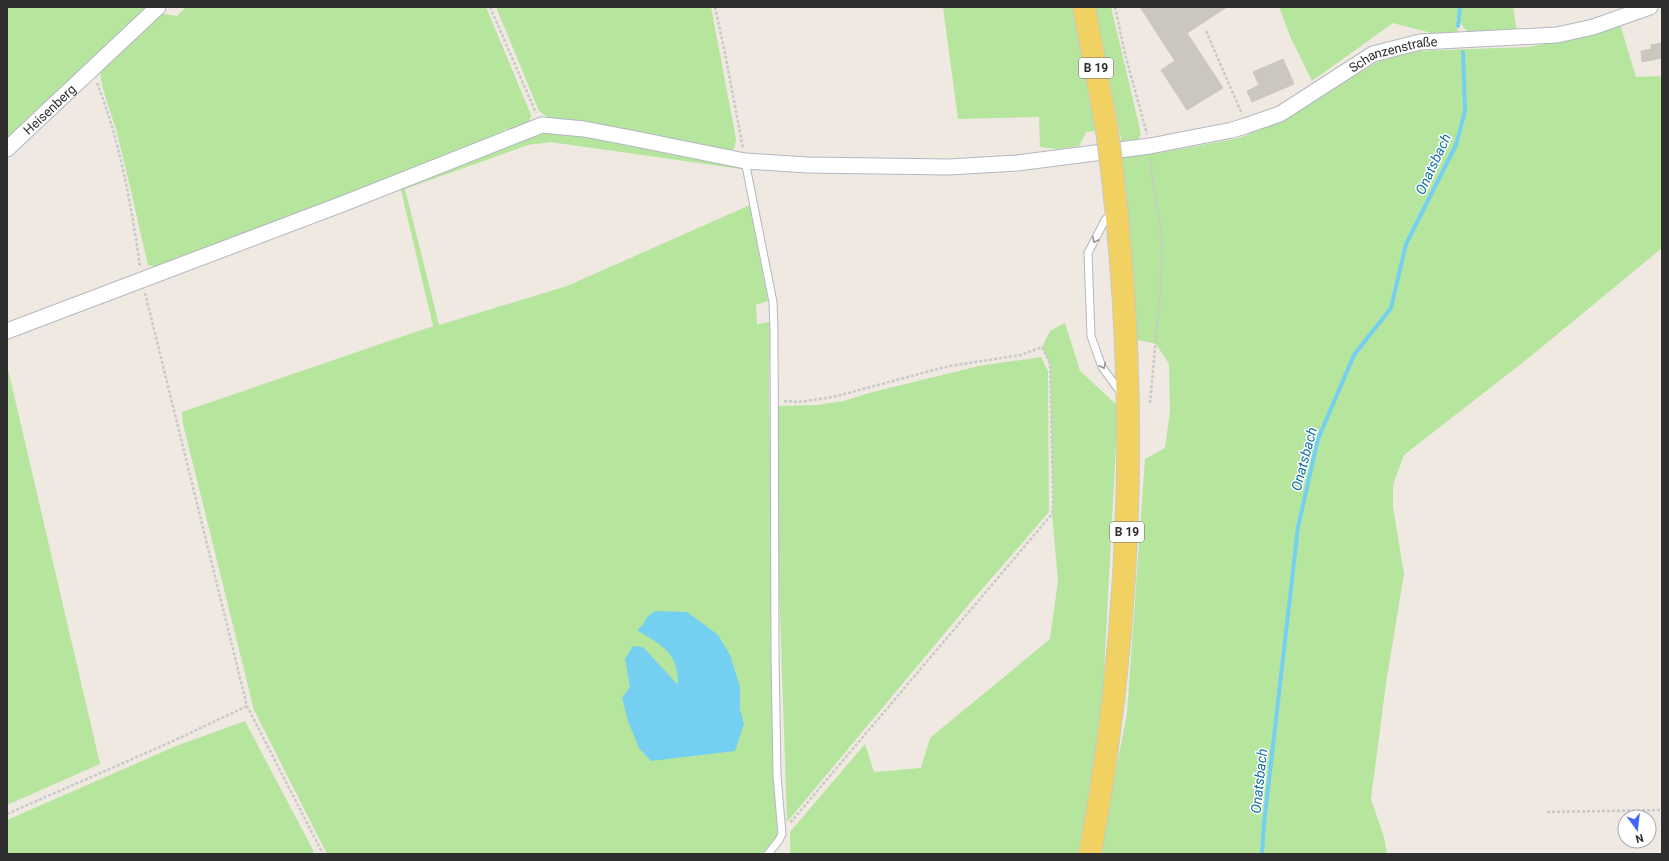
<svg xmlns="http://www.w3.org/2000/svg" width="1669" height="861" font-family="Roboto,sans-serif">
<style>
.green{fill:#b6e59e}
.water{fill:#75cff0}
.lines{fill:none;stroke-linecap:round;stroke-linejoin:round}
.stream{stroke:#75cff0;stroke-width:4}
.building{fill:#cbc7bf;stroke:#cbc5ba}
.lane-casing{stroke:#b4b7c1;stroke-width:9}
.street-casing{stroke:#b4b7c1;stroke-width:17}
.primary-casing{stroke:#c9c9c9;stroke-width:24}
.path{stroke:#c9c9c9;stroke-width:2.5;stroke-dasharray:3 2;stroke-linecap:butt}
.lane{stroke:#fff;stroke-width:7}
.street{stroke:#fff;stroke-width:15}
.primary{stroke:#f2d163;stroke-width:22}
.primary-bridge-casing{stroke:#c9c9c9;stroke-width:24;stroke-linecap:butt}
.primary-bridge{stroke:#f2d163;stroke-width:22}
.oneway{stroke:#969696}
.labels{text-anchor:middle;stroke-width:3;stroke-linejoin:round;paint-order:stroke}
.shield{fill:#fff;stroke:#6d6d6d;stroke-width:1}
.shield-label{font-size:12px;font-weight:bold;fill:#2e2e2e}
.street-label{font-size:13px;fill:#2e2e2e;stroke:#fff}
.water-label{font-size:14px;font-style:italic;fill:#0d6fa3;stroke:#fff}
</style>
<rect width="100%" height="100%" fill="#efe9e1"/>
<g class="green">
<polygon points="7,7 152,7 7,143"/>
<path d="M186 7H486L531 115 529 123 504 130 495 139 158 267 148 265C138 223 129 180 118 137 113 116 101 91 100 70L158 13 177 16Z"/>
<polygon points="496,7 711,7 736,139 734,149 726,153 554,122 539,111"/>
<polygon points="943,7 1075,7 1096,131 1086,132 1079,146 1057,149 1040,147 1039,117 958,119"/>
<polygon points="1095,7 1111,7 1141,134 1137,142 1122,143"/>
<polygon points="1279,7 1513,7 1518,37 1473,38 1456,18 1458,35 1435,34 1393,23 1312,81 1291,38"/>
<polygon points="1620,24 1636,77 1662,76 1662,248 1531,356 1404,455 1393,485 1393,507 1404,574 1386,683 1371,799 1384,837 1387,854 1100,854 1127,713 1145,459 1165,448 1170,411 1169,364 1156,344 1134,339 1119,151 1150,146 1175,150 1239,138 1282,120 1379,61 1415,51 1528,47 1568,40"/>
<polygon points="557,132 733,163 741,169 550,142 528,145 405,189 439,325 567,286 750,205 768,301 756,305 757,324 770,322 769,395 777,837 762,854 327,854 254,710 183,424 182,412 433,326 400,186 532,135"/>
<polygon points="1065,323 1080,371 1118,406 1102,710 1080,854 790,854 790,832 865,744 874,772 921,768 930,738 1050,639 1058,581 1052,514 1053,504 1050,364 1042,347 1050,331"/>
<polygon points="1041,357 1048,371 1049,512 970,603 787,822 778,551 777,406 817,405 844,401 869,393 979,366"/>
<polygon points="7,365 100,764 7,805"/>
<polygon points="245,721 315,854 7,854 7,820 176,746"/>
</g>
<path class="water" d="M655 611 687 612 718 635 730 655 740 687V709L744 724 735 751 651 761 639 748 628 721 622 698 630 687 625 659 633 646 643 647 678 685C678 651 662 646 637 630L643 625 647 617Z"/>
<g class="lines">
<g class="stream">
<polyline points="1458,26 1460,7"/>
<polyline points="1262,854 1264,824 1298,527 1318,439 1354,355 1391,308 1406,244 1456,145 1465,111 1463,52"/>
</g>
</g>
<g class="building">
<polygon points="1140,7 1227,7 1187,33 1223,88 1187,110 1161,70 1175,61"/>
<polygon points="1662,43 1662,58 1642,62 1641,51 1652,49 1651,45"/>
<polygon points="1283,59 1294,84 1252,102 1247,91 1259,85 1253,72"/>
</g>
<g class="lines">
<g class="lane-casing">
<g id="lane">
<polyline points="745,161 773,302 774,330 775,654 777,776 782,834 779,840 768,854"/>
<polyline points="1112,213 1105,220 1088,253 1091,336 1102,367 1121,393"/>
</g>
</g>
<g class="street-casing">
<g id="street">
<path id="s1" d="M7 149 158 7"/>
<path id="s2" d="M7 331 345 203 542 125 584 129 631 138 745 161 807 165 949 167 1017 163 1150 146 1232 130 1245 126 1280 114 1373 54 1420 42 1557 35 1593 27 1650 7"/>
</g>
</g>
<g class="primary-casing">
<g id="primary">
<polyline points="1084,7 1107,130"/>
<path d="M1090 854C1132 628 1139 398 1112 170"/>
</g>
</g>
<g class="path">
<polyline points="490,7 536,113"/>
<polyline points="715,7 725,53 743,148"/>
<polyline points="1115,7 1125,54 1147,134"/>
<polyline points="1206,31 1242,114"/>
<path d="M97 83C120 141 131 204 140 266"/>
<polyline points="145,293 247,706 323,854"/>
<polyline points="784,401 798,402 833,397 949,366 1021,355 1042,347 1050,364 1053,504 1052,514 790,823"/>
<polyline points="1150,403 1161,283 1162,240 1150,159"/>
<polyline points="1547,812 1662,810"/>
<polyline points="7,814 171,742 247,706"/>
</g>
<use href="#lane" class="lane"/>
<use href="#street" class="street"/>
<use href="#primary" class="primary"/>
<g class="primary-bridge-casing">
<polyline id="primary-bridge" points="1107,130 1112,170"/>
</g>
<use href="#primary-bridge" class="primary-bridge"/>
</g>
<defs><path id="oneway-chevron" d="M-2-3.5L2.5 0L-2 3.5" fill="none" stroke-width="1.6" stroke-linecap="round" stroke-linejoin="round"/></defs>
<g class="oneway">
<use href="#oneway-chevron" transform="translate(1095 240) rotate(117)"/>
<use href="#oneway-chevron" transform="translate(1103 366) rotate(63)"/>
</g>
<g class="labels">
<g class="shield">
<rect x="1079" y="58" width="34" height="20" rx="3"/>
<rect x="1110" y="522" width="34" height="20" rx="3"/>
</g>
<g class="shield-label">
<text x="1096" y="72">B 19</text>
<text x="1127" y="536">B 19</text>
</g>
<g class="street-label">
<text dy="5" stroke="none"><textPath href="#s2" startOffset="1450">Schanzenstraße</textPath></text>
<text dy="5" stroke="none"><textPath href="#s1" startOffset="58">Heisenberg</textPath></text>
</g>
<g class="water-label">
<text transform="translate(1433 164) rotate(-65)" y="5">Onatsbach</text>
<text transform="translate(1304 459) rotate(-75)" y="5">Onatsbach</text>
<text transform="translate(1259 781) rotate(-84)" y="5">Onatsbach</text>
</g>
</g>
<rect width="1669" height="861" fill="none" stroke="#2e2e2e" stroke-width="16"/>
<g transform="translate(1637 829) rotate(165)"><circle r="19" fill="#ffffff" stroke="#ababab"/>
<path d="M0-3L7 15L0 10L-7 15Z" fill="#4264fb"/>
<text y="-6" font-size="11" font-weight="bold" text-anchor="middle" fill="#2e2e2e">N</text>
</g>
</svg>
